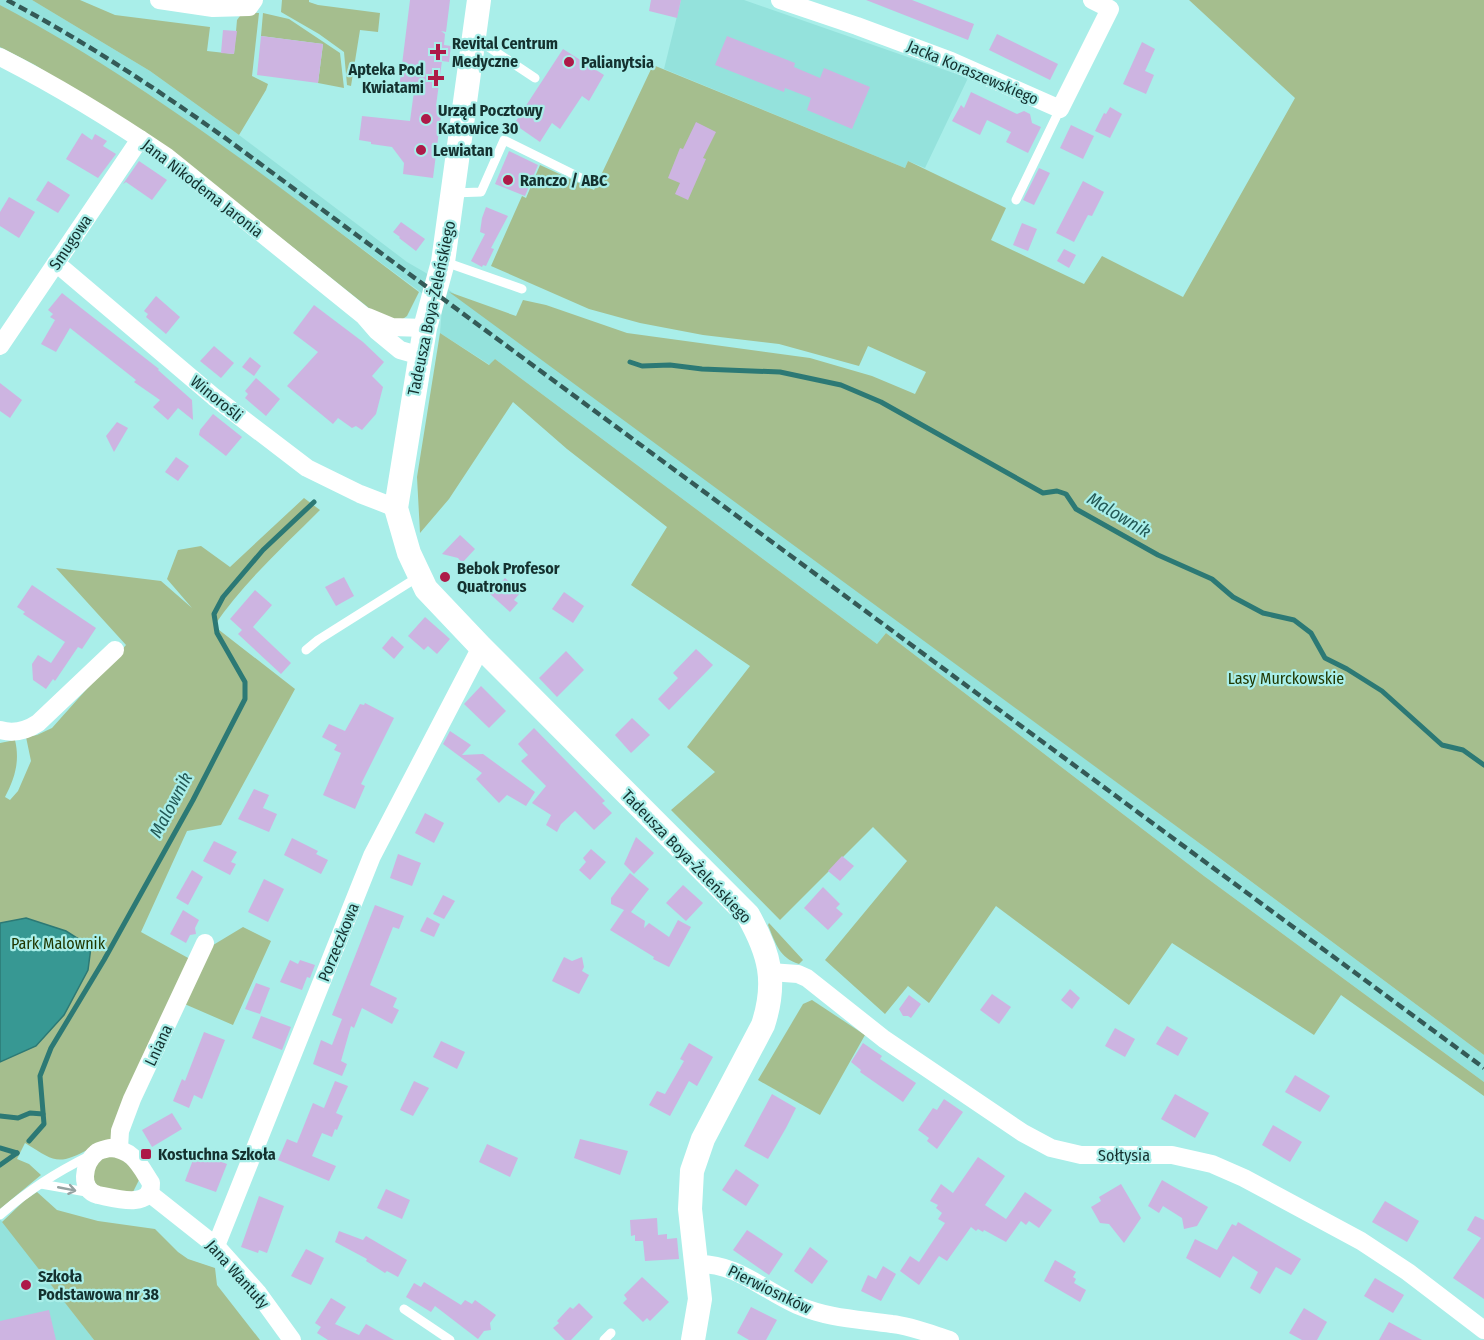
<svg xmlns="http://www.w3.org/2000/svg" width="1484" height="1340" font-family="'Fira Sans Condensed',sans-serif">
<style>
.built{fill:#94e2dc}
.green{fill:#a5be8e}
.water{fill:#379893;stroke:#2c7975;stroke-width:1.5}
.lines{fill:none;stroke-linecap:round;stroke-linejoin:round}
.stream{stroke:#2c7975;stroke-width:5}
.building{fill:#cdb4e1}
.service{stroke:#fff;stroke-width:9}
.minor{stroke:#fff;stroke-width:18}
.tertiary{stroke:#fff;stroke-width:24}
.rail{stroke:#345a57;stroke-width:4.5;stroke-dasharray:9 4.5;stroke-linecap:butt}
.oneway{stroke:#95a2a1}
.poi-dot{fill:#ad1a48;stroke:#a9eee9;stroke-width:2}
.labels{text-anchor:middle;stroke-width:4.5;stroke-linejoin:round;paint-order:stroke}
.poi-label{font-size:16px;font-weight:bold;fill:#14312f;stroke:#a9eee9;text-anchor:start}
.street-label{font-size:16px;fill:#14312f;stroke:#a9eee9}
.park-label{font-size:16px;fill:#203700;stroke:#a9eee9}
.water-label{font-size:18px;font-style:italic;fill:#235956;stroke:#a9eee9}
</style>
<rect width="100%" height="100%" fill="#a9eee9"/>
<g class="built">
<polygon points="0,0 32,0 150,71 239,135 407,262 426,273 1225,862 1484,1055 1484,1082 1204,876 886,633 877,644 495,359 490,365 440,333 442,308 249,165 138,87 0,5"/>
<polygon points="681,0 744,0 968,78 925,168 908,161 905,168 664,69"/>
<polygon points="0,1219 10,1231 94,1340 0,1340"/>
</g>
<g class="green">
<polygon points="32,0 80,0 115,15 210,27 207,51 234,54 237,20 243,12 259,13 252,76 268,84 266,90 239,135 150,71"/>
<polygon points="282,0 309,0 309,2 318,5 380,13 378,32 360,30 351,86 347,85 344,52 319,34 281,12"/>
<polygon points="1189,0 1484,0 1484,1055 1225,862 449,292 516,316 523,300 546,305 627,333 810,358 872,376 915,394 926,372 868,346 859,366 779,344 703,335 640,323 589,309 491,266 522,196 526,198 540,165 594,190 653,65 905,168 908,161 1006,208 991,240 1084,284 1102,256 1183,297 1295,98"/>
<path d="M0 5C150 84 284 191 419 292L407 316 397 323 384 320 183 160 35 65 0 47Z"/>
<polygon points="263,13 289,19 340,53 344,88 318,83 323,44 261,36"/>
<polygon points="440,333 489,365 495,359 877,644 886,633 1204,876 1484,1082 1484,1096 1341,995 1314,1035 1172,943 1129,1005 996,906 929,1003 908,986 885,1014 825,960 907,861 873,827 780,920 671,810 715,772 687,747 750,666 631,585 667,527 567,449 513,402 449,499 420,533 417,477"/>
<path d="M304 498 320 510C283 547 243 583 214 626L295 689 221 825 187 831 141 932 190 959 243 927 271 941 233 1025 173 999 114 1140C105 1140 99 1143 91 1148 57 1166 56 1162 25 1143L17 1159 29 1164 41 1175 0 1209V743L15 740C20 761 15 778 5 797L10 800 18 791 31 761 26 737 37 735 52 728 126 645 56 568 161 581 192 608 167 579 178 550 201 546 230 567Z"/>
<path d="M769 923 803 960 799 964C779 958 775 942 768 925Z"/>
<polygon points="812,1000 865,1035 820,1115 758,1080 803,1004"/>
<polygon points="103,1155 125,1158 140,1178 132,1194 97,1186 93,1179 93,1167"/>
<polygon points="37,1192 57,1210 98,1221 155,1229 178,1252 188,1259 215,1268 217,1285 260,1340 94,1340 2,1222 25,1200"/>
</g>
<polygon class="water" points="26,918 66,931 91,947 88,970 64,1015 36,1046 0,1062 0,923"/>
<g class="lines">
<g class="stream">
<polyline points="630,362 642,366 670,365 702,369 780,372 841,385 881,402 1043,493 1057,491 1066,494 1076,509 1158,555 1212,579 1233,597 1263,613 1294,620 1311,633 1325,658 1347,669 1382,691 1442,745 1463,750 1484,765"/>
<polyline points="0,1116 18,1118 30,1113 43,1114"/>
<polyline points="29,1141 44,1124 40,1076 51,1048 104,960 193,800 245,699 245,682 217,633 214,614 223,597 263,550 314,502"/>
<polyline points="0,1148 17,1153"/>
<polyline points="0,1165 17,1153"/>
</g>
</g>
<g class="building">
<polygon points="410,0 450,0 446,32 441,31 445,34 444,45 451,46 449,62 442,61 436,106 442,107 433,178 403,174 404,163 392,147 371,144 371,142 359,140 362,116 410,121 414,91 399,89"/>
<polygon points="651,0 681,0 677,18 649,11"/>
<polygon points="866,0 912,0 974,24 968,40"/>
<polygon points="223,30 237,31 234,54 221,53"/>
<polygon points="997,34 1058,64 1050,80 989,50"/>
<polygon points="261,36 323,44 318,83 257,75"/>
<polygon points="727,36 795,63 794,67 820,78 824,68 870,87 852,129 807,110 811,98 785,88 784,92 715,65"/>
<polygon points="1142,42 1155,49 1145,71 1154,75 1146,94 1123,84"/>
<polygon points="563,49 604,75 589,101 582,96 560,129 552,123 540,142 514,124"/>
<polygon points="971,92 1017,114 1024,111 1030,114 1032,123 1041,127 1028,153 1006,142 1011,132 987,120 980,135 952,121 961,105 964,108"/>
<polygon points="1110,107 1122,114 1110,138 1095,131 1104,113 1106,114"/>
<polygon points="696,122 716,132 703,158 706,159 688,200 675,194 680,183 668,178 680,148 683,149"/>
<polygon points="1071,125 1094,136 1083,159 1060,148"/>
<polygon points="82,133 92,140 95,134 107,141 103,146 116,154 98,178 66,159"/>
<polygon points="509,151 538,165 525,196 495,184"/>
<polygon points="139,161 167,180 152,200 126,182 123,184"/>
<polygon points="1039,168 1050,173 1034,205 1023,200"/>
<polygon points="48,181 70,195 58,213 36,200"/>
<polygon points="1083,181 1104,192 1092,216 1088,215 1074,242 1056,233"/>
<polygon points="9,197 35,212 19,238 0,226 0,212"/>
<polygon points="486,207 508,216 491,248 494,249 486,266 483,265 482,267 471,261 485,234 480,232 482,218"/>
<polygon points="401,222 425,239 416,251 399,238 400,237 393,232"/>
<polygon points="1022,223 1037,229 1028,251 1013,245"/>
<polygon points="1064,249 1076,255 1069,268 1057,261"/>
<polygon points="62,293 159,369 158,370 192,400 193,420 178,408 168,420 153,407 160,400 134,382 136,380 70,328 56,352 41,344 55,320 50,317 53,314 48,310"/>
<polygon points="156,296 180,317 166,334 146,317 148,314 144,311"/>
<polygon points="314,305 363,342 384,362 372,376 383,387 376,414 362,430 356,426 352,428 338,418 333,424 287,386 318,352 293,333"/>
<polygon points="214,346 234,363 221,378 200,361"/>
<polygon points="250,357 261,366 254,376 242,367"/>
<polygon points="256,378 280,399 266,416 245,398 248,394 245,391"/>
<polygon points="0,383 22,400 10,418 0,411"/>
<polygon points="213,414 242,437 226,456 199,435 200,430"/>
<polygon points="117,422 128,428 114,452 106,436"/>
<polygon points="176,457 189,466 178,481 165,472"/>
<polygon points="460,535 475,549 462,563 458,558 442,554"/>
<polygon points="344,577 354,596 336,606 325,587"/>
<polygon points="505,578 521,592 514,600 518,603 510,612 490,594"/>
<polygon points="32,585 96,628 82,649 78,647 55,681 53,679 46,689 33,680 32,664 38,655 51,663 65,642 23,614 25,612 17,607"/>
<polygon points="255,590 272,605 253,627 291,663 281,674 238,634 242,630 230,619"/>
<polygon points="564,592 584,606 573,623 552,609"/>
<polygon points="425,617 450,639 437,654 428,646 424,650 408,636"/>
<polygon points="392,636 404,647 394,659 382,648"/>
<polygon points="696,649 713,665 669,710 658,699 678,678 673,673"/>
<polygon points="566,651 584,670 557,697 539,678"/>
<polygon points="481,686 506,711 489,728 464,704"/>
<polygon points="365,703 394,718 361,784 365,786 355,809 323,795 341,753 334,750 337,745 322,737 329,724 345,731 360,704 364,705"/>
<polygon points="632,718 650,735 631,753 615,735"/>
<polygon points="534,728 605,801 602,803 612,813 594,830 575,811 561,824 557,832 546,825 551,815 532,803 546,786 521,761 528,755 518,744"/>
<polygon points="450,731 471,745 462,755 483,754 535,792 526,806 507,795 499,803 476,779 482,773 443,744"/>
<polygon points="254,789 269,795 263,808 277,814 269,832 238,819"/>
<polygon points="425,813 444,823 434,843 415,833"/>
<polygon points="636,837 654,853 634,874 624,864"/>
<polygon points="292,838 318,851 316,854 328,860 321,874 284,855"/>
<polygon points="214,841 237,852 231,862 236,864 230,875 203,861"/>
<polygon points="591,849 606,862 590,880 579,870 586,862 583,858"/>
<polygon points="398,854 421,863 412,886 390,878"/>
<polygon points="842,856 854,866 840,881 828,871"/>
<polygon points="192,870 203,877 188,905 176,898"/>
<polygon points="630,873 649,889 631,912 645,921 644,928 649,923 669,937 678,920 691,927 669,967 653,959 654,957 610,930 624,910 611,904 611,898"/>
<polygon points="264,879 284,889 268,922 248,912"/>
<polygon points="683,885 703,903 686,921 666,903"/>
<polygon points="823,887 840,904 836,908 843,914 828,930 804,908"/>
<polygon points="443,895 455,901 444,919 433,914"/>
<polygon points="375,905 404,916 399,929 393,927 370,985 397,998 393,1007 399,1010 392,1024 362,1008 354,1028 351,1026 341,1061 347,1064 342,1076 313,1064 321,1040 332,1045 342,1019 332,1015"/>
<polygon points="183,910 199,920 195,928 196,934 190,935 186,943 170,934"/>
<polygon points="427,917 440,924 434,937 420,931"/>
<polygon points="564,957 572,961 582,957 584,967 582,971 589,975 579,994 552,981"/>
<polygon points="290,960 298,964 300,960 315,965 310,978 307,977 302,990 280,982"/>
<polygon points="256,983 270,988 260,1014 245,1009"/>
<polygon points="1070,989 1080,998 1072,1009 1061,1000"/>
<polygon points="992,994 1011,1007 999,1024 980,1010"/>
<polygon points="909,995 921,1004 911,1018 908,1016 903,1016 899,1009"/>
<polygon points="261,1016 291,1027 282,1050 252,1038"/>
<polygon points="1167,1026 1188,1038 1178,1056 1156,1044"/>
<polygon points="1115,1028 1135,1039 1125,1057 1105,1046"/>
<polygon points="204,1032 225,1040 202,1099 194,1095 189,1108 173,1101 182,1079 185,1081"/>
<polygon points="441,1041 465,1052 457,1069 433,1057"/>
<polygon points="689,1043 713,1057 697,1086 689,1081 670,1116 649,1105 657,1091 665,1094 684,1061 680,1059"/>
<polygon points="863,1043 882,1056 880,1059 916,1083 903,1102 860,1072 861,1070 851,1062"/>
<polygon points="1295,1075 1330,1096 1320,1112 1285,1092"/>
<polygon points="335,1081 348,1086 336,1113 343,1116 337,1130 335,1129 332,1137 322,1133 312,1156 336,1166 329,1181 278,1160 287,1139 297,1143 313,1103 324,1108"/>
<polygon points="414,1081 429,1088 413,1116 400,1110"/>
<polygon points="772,1094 796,1108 786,1128 768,1159 744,1146"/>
<polygon points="1175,1094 1209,1113 1195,1138 1161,1119"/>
<polygon points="944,1099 963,1112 937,1149 927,1141 929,1138 918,1130 933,1108 937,1110"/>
<polygon points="172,1113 182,1129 152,1147 142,1130"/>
<polygon points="1273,1125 1302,1142 1290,1162 1262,1145"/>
<polygon points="580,1139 628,1151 620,1175 574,1158"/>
<polygon points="487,1144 518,1158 510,1177 479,1162"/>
<polygon points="196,1152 227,1164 216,1192 185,1181"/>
<polygon points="978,1157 1005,1176 985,1205 1006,1219 1025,1192 1052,1210 1039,1228 1029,1221 1026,1225 1021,1221 1006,1242 984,1230 983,1232 978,1229 976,1231 971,1227 947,1261 939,1256 919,1285 900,1271 910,1256 919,1262 945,1223 938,1219 942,1213 936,1208 938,1205 930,1201 941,1184 953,1193"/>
<polygon points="736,1169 759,1185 746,1206 722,1190"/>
<polygon points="1162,1180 1208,1207 1197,1226 1184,1229 1182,1218 1163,1206 1159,1213 1148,1206"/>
<polygon points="1121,1184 1141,1218 1124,1243 1109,1224 1100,1223 1091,1207 1101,1201 1099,1197"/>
<polygon points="386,1189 410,1200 402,1219 377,1208"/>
<polygon points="259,1196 284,1206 267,1253 259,1250 258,1253 241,1247"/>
<polygon points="1385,1201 1419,1221 1407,1242 1372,1222"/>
<polygon points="1475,1216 1484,1220 1484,1299 1453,1278 1481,1238 1467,1230"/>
<polygon points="657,1218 658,1235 667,1234 667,1239 677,1238 679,1259 645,1261 643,1241 635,1241 635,1235 631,1236 630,1220"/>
<polygon points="1238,1222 1301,1259 1291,1275 1276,1267 1260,1294 1250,1288 1258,1272 1233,1256 1220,1278 1186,1258 1195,1239 1217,1250 1232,1224 1236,1226"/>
<polygon points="747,1230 783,1254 769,1275 733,1250"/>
<polygon points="339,1231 363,1240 366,1236 407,1260 398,1277 387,1271 385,1273 366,1261 367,1259 335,1242"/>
<polygon points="810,1247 828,1261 812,1284 794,1271"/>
<polygon points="306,1249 324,1258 311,1285 291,1276"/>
<polygon points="1055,1260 1076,1272 1073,1277 1076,1279 1074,1283 1086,1290 1080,1302 1044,1281"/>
<polygon points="883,1266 896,1274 881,1301 861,1291 868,1275 876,1279"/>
<polygon points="642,1277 669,1302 650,1321 647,1318 643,1322 623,1303 627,1299 624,1295"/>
<polygon points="1375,1278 1404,1295 1393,1313 1364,1296"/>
<polygon points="424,1282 461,1305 465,1300 472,1304 475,1300 496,1315 490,1323 491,1330 484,1331 478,1339 435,1306 431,1312 406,1297 414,1283 421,1287"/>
<polygon points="331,1298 346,1307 335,1324 359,1335 366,1324 394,1340 328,1340 317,1333 321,1327 315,1323"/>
<polygon points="579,1303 593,1317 571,1340 565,1340 553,1328 559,1323 557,1321 570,1307 573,1309"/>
<polygon points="751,1307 777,1320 766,1340 749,1340 737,1333"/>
<polygon points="1304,1308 1327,1322 1317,1340 1302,1340 1289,1333"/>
<polygon points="49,1310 56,1340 0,1340 0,1321"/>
<polygon points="1389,1322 1422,1340 1379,1340"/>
</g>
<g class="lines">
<g class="service">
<polyline points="475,38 535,78"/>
<polyline points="453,193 481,192 504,140 581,178"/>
<polyline points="1016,200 1060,109"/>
<polyline points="445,262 522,289"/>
<polyline points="306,650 318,640 418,577"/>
<polyline points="41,1184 92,1193"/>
<path d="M0 1215C30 1189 55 1173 91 1155"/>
<polyline points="404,1309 450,1340"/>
<polyline points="604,1340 611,1333"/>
</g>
<g class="minor">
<polyline points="159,0 213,8 249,7 254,0"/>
<polyline points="780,0 857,26 951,61 1060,109 1110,9 1092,0"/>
<path d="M0 57C57 86 114 121 167 157L364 316 377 331 400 350 421 356"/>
<polyline points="56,263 214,397 307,468 360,494 396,508"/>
<polyline points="368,317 392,327 425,328"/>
<polyline points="0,346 140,139"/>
<path d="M0 730C14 734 26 731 38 723L115 650"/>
<polyline points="770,972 798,974 807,978 884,1039 1023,1133 1051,1148 1081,1155 1172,1155 1212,1164 1244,1178 1361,1241 1408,1272 1484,1330"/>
<path d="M110 1148C133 1149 140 1166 151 1183 152 1210 114 1198 98 1195 79 1190 83 1164 96 1153 99 1150 106 1149 110 1148Z"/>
<polyline points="119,1148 120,1131 132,1099 205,943"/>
<polyline points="149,1193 216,1246 258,1293 292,1340"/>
<polyline points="216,1246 372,856 481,647"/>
<path d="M696 1264C735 1262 763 1290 797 1305 830 1319 858 1319 892 1324 911 1326 931 1334 950 1340"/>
</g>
<path class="tertiary" d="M479 0 443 262 425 328 396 508 409 553 426 589 481 647 748 915C770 954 777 982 763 1025L703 1139 692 1171 690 1209 700 1299 693 1340"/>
<path class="rail" d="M7 0C84 41 157 89 228 140L1484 1068"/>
</g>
<defs><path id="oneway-shaft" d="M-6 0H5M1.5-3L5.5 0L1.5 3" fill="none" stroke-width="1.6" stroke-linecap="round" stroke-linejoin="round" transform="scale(1.5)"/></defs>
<use class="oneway" href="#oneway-shaft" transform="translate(67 1189) rotate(11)"/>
<g class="poi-dot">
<path d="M435 43h6v6h6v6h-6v6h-6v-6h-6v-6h6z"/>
<circle cx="569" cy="62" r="6"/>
<path d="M433 69h6v6h6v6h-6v6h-6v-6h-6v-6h6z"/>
<circle cx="426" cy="119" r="6"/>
<circle cx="421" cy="150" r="6"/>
<circle cx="508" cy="180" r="6"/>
<circle cx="445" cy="577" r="6"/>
<rect x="140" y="1148" width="12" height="12" rx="3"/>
<circle cx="26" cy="1285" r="6"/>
</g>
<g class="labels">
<g class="poi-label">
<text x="452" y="49">Revital Centrum<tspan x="452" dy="18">Medyczne</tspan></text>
<text x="581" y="68">Palianytsia</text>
<text x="424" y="75" text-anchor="end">Apteka Pod<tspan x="424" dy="18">Kwiatami</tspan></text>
<text x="438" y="116">Urząd Pocztowy<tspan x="438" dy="18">Katowice 30</tspan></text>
<text x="433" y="156">Lewiatan</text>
<text x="520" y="186">Ranczo / ABC</text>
<text x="457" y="574">Bebok Profesor<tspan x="457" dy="18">Quatronus</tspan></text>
<text x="158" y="1160">Kostuchna Szkoła</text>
<text x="38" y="1282">Szkoła<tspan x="38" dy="18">Podstawowa nr 38</tspan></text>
</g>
<g class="street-label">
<text transform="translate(973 72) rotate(23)" y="6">Jacka Koraszewskiego</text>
<text transform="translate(203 188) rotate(38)" y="6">Jana Nikodema Jaronia</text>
<text transform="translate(70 242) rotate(-56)" y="6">Smugowa</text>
<text transform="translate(431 308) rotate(-78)" y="6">Tadeusza Boya-Żeleńskiego</text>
<text transform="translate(217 398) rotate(39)" y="6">Winorośli</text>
<text transform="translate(687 856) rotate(46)" y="6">Tadeusza Boya-Żeleńskiego</text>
<text transform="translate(338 942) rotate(-68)" y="6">Porzeczkowa</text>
<text transform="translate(158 1045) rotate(-65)" y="6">Lniana</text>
<text x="1124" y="1161">Sołtysia</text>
<text transform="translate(238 1274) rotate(48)" y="6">Jana Wantuły</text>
<text transform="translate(770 1289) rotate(26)" y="6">Pierwiosnków</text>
</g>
<g class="park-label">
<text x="1286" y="684">Lasy Murckowskie</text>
<text x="58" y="949">Park Malownik</text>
</g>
<g class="water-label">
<text transform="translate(1119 515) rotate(31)" y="6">Malownik</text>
<text transform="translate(171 805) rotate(-62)" y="6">Malownik</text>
</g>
</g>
</svg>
